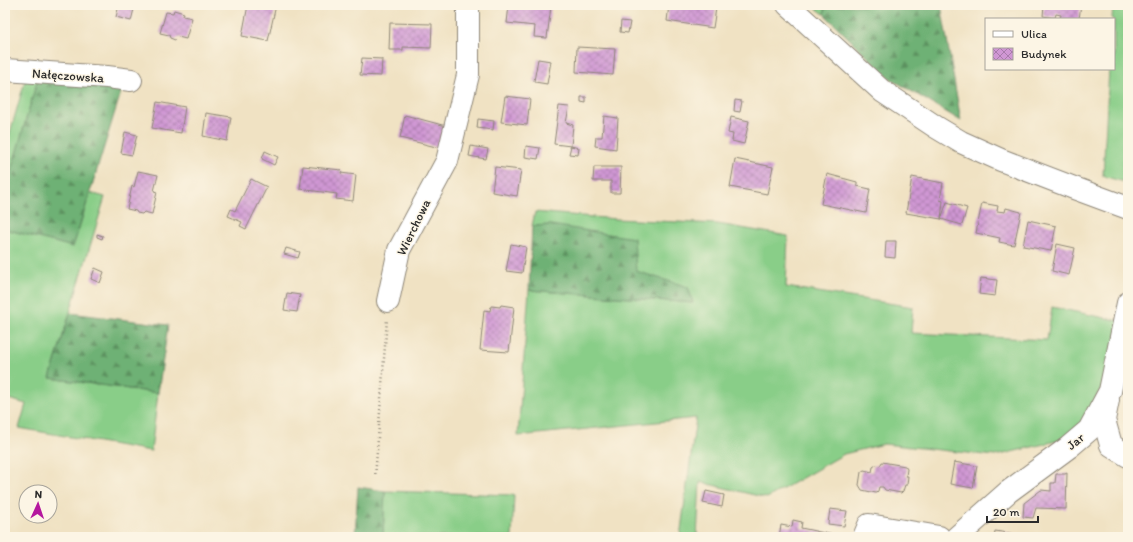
<svg xmlns="http://www.w3.org/2000/svg" width="1133" height="542" font-family="Itim,sans-serif">
<style>
.grass{fill:#89ce88;stroke:#5a7c5a}
.forest{fill:url(#forest-firs);stroke:#4c6e50}
.building{fill:url(#building-cross-hatch)}
.lines{fill:none;stroke-linecap:round;stroke-linejoin:round}
.minor-casing{stroke:#8e8677;stroke-width:24}
.path{stroke:#8e8677;stroke-width:2.5;stroke-dasharray:1 3;stroke-linecap:butt}
.minor{stroke:#fff;stroke-width:22}
.labels{text-anchor:middle;stroke-width:3;stroke-linejoin:round;paint-order:stroke}
.street-label{font-size:13px;fill:#2b2b2b;stroke:#fcf5e5}
</style>
<defs>
<pattern id="forest-firs" width="22" height="20" patternUnits="userSpaceOnUse"><rect width="22" height="20" fill="#6eb174"/><path d="M5 1l3.5 6h-7zM16 11l3.5 6h-7z" fill="#5b905f"/></pattern>
<pattern id="building-cross-hatch" width="8" height="8" patternUnits="userSpaceOnUse"><rect width="8" height="8" fill="#d097d4"/><path d="M0 0l8 8M0 8l8-8" fill="none" stroke="#a97bac"/></pattern>
</defs>
<rect width="100%" height="100%" fill="#fcf5e5"/>
<filter id="ink" filterUnits="userSpaceOnUse"><feTurbulence type="fractalNoise" baseFrequency=".025" numOctaves="2"/><feDisplacementMap in="SourceGraphic" scale="8" xChannelSelector="R" yChannelSelector="G"/><feConvolveMatrix kernelMatrix="1 2 1 2 8 2 1 2 1" color-interpolation-filters="sRGB"/></filter>
<filter id="wash" filterUnits="userSpaceOnUse"><feTurbulence type="fractalNoise" baseFrequency=".012" numOctaves="4" result="noise"/><feDisplacementMap in="SourceGraphic" scale="16" xChannelSelector="R" yChannelSelector="G"/><feGaussianBlur stdDeviation="0.9" result="paint"/><feColorMatrix in="noise" values="0 0 0 0 0 0 0 0 0 0 0 0 0 0 0 0 0 1.4 0 .05"/><feComposite in="paint" operator="in"/></filter>
<g filter="url(#wash)">
<rect width="100%" height="100%" fill="#f0e2c3"/>
<g class="grass">
<polygon points="812,5 826,5 824,14"/>
<polygon points="1113,5 1128,5 1128,183 1103,176 1109,69 1114,69 1114,19 1112,19"/>
<polygon points="26,77 38,78 5,192 5,150"/>
<polygon points="90,193 105,197 50,378 158,393 151,451 19,428 26,404 5,398 5,229 73,247"/>
<polygon points="535,212 616,219 718,224 788,236 786,287 913,307 911,333 1047,340 1052,307 1120,321 1109,375 1073,437 995,456 884,444 844,454 767,498 700,482 697,537 680,537 696,418 518,436 529,290 693,303 688,287 636,272 551,225 532,226"/>
<polygon points="385,491 514,495 512,537 383,537"/>
</g>
<g class="forest">
<polygon points="826,5 941,5 961,121 888,77 824,14"/>
<polygon points="38,78 123,86 73,247 5,229 5,192"/>
<polygon points="551,225 634,238 636,271 688,287 693,303 529,290 532,226"/>
<polygon points="70,313 168,325 158,393 50,378"/>
<polygon points="358,487 385,491 383,537 355,537"/>
</g>
<g id="blocks">
<g class="building">
<polygon points="119,5 135,5 131,21 116,17"/>
<polygon points="248,5 276,5 268,41 242,36"/>
<polygon points="509,5 543,5 551,6 547,38 534,37 535,26 507,23"/>
<polygon points="669,5 695,5 716,8 713,28 667,21"/>
<polygon points="985,5 1010,5 1010,7 987,8 987,7 985,7"/>
<polygon points="1044,5 1081,5 1079,19 1060,19 1061,15 1056,14 1055,18 1043,16"/>
<polygon points="174,10 184,13 183,16 192,18 186,39 178,37 175,40 170,38 169,35 160,33 166,12 173,13"/>
<polygon points="621,21 630,22 628,33 620,32"/>
<polygon points="390,23 432,24 431,48 403,47 403,50 389,50"/>
<polygon points="577,47 615,49 613,75 576,72"/>
<polygon points="362,58 382,59 381,76 360,75"/>
<polygon points="538,59 551,61 547,84 535,82 534,81"/>
<polygon points="505,96 530,99 527,125 501,122"/>
<polygon points="581,97 586,97 586,103 581,102"/>
<polygon points="735,100 742,101 740,112 734,111"/>
<polygon points="157,102 185,107 181,133 152,128"/>
<polygon points="559,106 569,107 566,123 573,125 571,146 554,144"/>
<polygon points="206,113 231,117 227,141 203,136"/>
<polygon points="405,115 446,126 440,148 400,138"/>
<polygon points="604,116 618,118 616,149 595,146 596,137 602,137"/>
<polygon points="731,117 749,121 744,144 732,141 733,134 728,133"/>
<polygon points="478,119 494,121 493,130 477,128"/>
<polygon points="125,132 137,135 132,155 121,153"/>
<polygon points="471,146 488,149 486,159 469,156"/>
<polygon points="526,146 540,148 538,159 525,157"/>
<polygon points="571,146 579,148 578,155 569,154"/>
<polygon points="265,151 278,157 274,165 262,159"/>
<polygon points="735,159 773,167 767,194 730,187"/>
<polygon points="303,166 342,170 341,173 356,175 353,201 336,199 337,194 300,189"/>
<polygon points="495,167 521,170 517,196 492,192"/>
<polygon points="594,167 621,167 620,193 611,193 611,181 593,181"/>
<polygon points="138,171 158,175 154,191 157,192 152,214 144,212 142,214 137,213 136,211 127,209 132,186 134,187"/>
<polygon points="827,174 857,182 857,186 870,189 866,213 821,204"/>
<polygon points="912,177 943,183 940,200 943,201 941,219 906,213"/>
<polygon points="251,179 267,187 246,229 240,226 242,222 228,216 231,209 235,211"/>
<polygon points="947,202 967,208 962,225 941,219"/>
<polygon points="982,203 998,206 997,211 1005,212 1006,208 1021,212 1014,245 999,242 1000,238 976,233"/>
<polygon points="1028,220 1056,226 1051,251 1023,246"/>
<polygon points="97,234 103,236 102,239 97,237"/>
<polygon points="886,241 896,241 895,258 885,257"/>
<polygon points="511,244 526,247 522,273 506,271"/>
<polygon points="1057,244 1075,248 1069,275 1052,271"/>
<polygon points="286,248 300,252 298,258 284,254"/>
<polygon points="95,268 104,272 100,283 91,279"/>
<polygon points="981,278 997,280 995,296 979,294"/>
<polygon points="287,293 300,295 297,312 284,310"/>
<polygon points="501,305 514,307 509,352 480,350 484,310 490,311 491,306 500,307"/>
<polygon points="1128,350 1128,372 1124,371"/>
<polygon points="882,462 905,466 907,469 906,476 908,476 907,485 905,485 903,491 901,493 885,490 883,487 879,487 878,491 876,493 862,490 859,485 861,472 864,470 872,472 873,467 876,465 880,466"/>
<polygon points="954,462 977,466 973,488 950,484"/>
<polygon points="1067,473 1066,509 1036,508 1033,518 1023,517 1024,503 1041,490 1051,491 1051,483 1055,483 1056,474 1065,474"/>
<polygon points="706,491 724,495 722,507 703,503"/>
<polygon points="830,509 847,511 844,526 828,524"/>
<polygon points="793,520 802,522 801,528 834,535 833,537 779,537 781,525 792,527"/>
<polygon points="995,531 1029,536 1029,537 994,537"/>
</g>
</g>
</g>
<g filter="url(#ink)">
<use href="#blocks" fill-opacity="0" stroke="#8e8677" stroke-width="1"/>
<g class="lines">
<g class="minor-casing">
<g id="minor">
<polyline points="788,5 882,91 936,127 961,142 1001,160 1074,188 1128,208"/>
<polyline points="5,70 107,77 131,80"/>
<polyline points="388,301 399,250 447,161 468,75 468,5"/>
<polyline points="1108,400 1104,420 1111,445 1128,456"/>
<polyline points="864,537 869,525 939,537"/>
<polyline points="957,537 1008,492 1069,447 1089,430 1110,391 1128,303"/>
</g>
</g>
<polyline class="path" points="375,478 387,319"/>
<use href="#minor" class="minor"/>
</g>
</g>
<g class="labels">
<g class="street-label">
<text transform="translate(68 75) rotate(4)" y="5">Nałęczowska</text>
<text transform="translate(413 227) rotate(-64)" y="5">Wierchowa</text>
<text transform="translate(1075 441) rotate(-40)" y="5">Jar</text>
</g>
</g>
<rect width="1133" height="542" fill="none" stroke="#fcf5e5" stroke-width="20"/>
<rect x="985" y="18" width="130" height="52" fill="#fcf5e5" stroke="#a8a49b"/>
<rect x="993" y="31" width="20" height="6" fill="#ffffff" stroke="#a8a49b"/>
<text x="1021" y="38" font-size="12" fill="#2b2b2b">Ulica</text>
<rect x="993" y="48" width="20" height="12" fill="url(#building-cross-hatch)" stroke="#a8a49b"/>
<text x="1021" y="58" font-size="12" fill="#2b2b2b">Budynek</text>
<g transform="translate(38 504) rotate(3)"><circle r="19" fill="#fcf5e5" stroke="#a8a49b"/>
<path d="M0-3L7 15L0 10L-7 15Z" fill="#b5179e"/>
<text y="-6" font-size="11" font-weight="bold" text-anchor="middle" fill="#2b2b2b">N</text>
</g>
<path d="M987 516v6h51v-6" fill="none" stroke="#2b2b2b" stroke-width="2"/>
<text x="993" y="516" font-size="12" fill="#2b2b2b" stroke="#fcf5e5" stroke-width="3" paint-order="stroke">20 m</text>
</svg>
